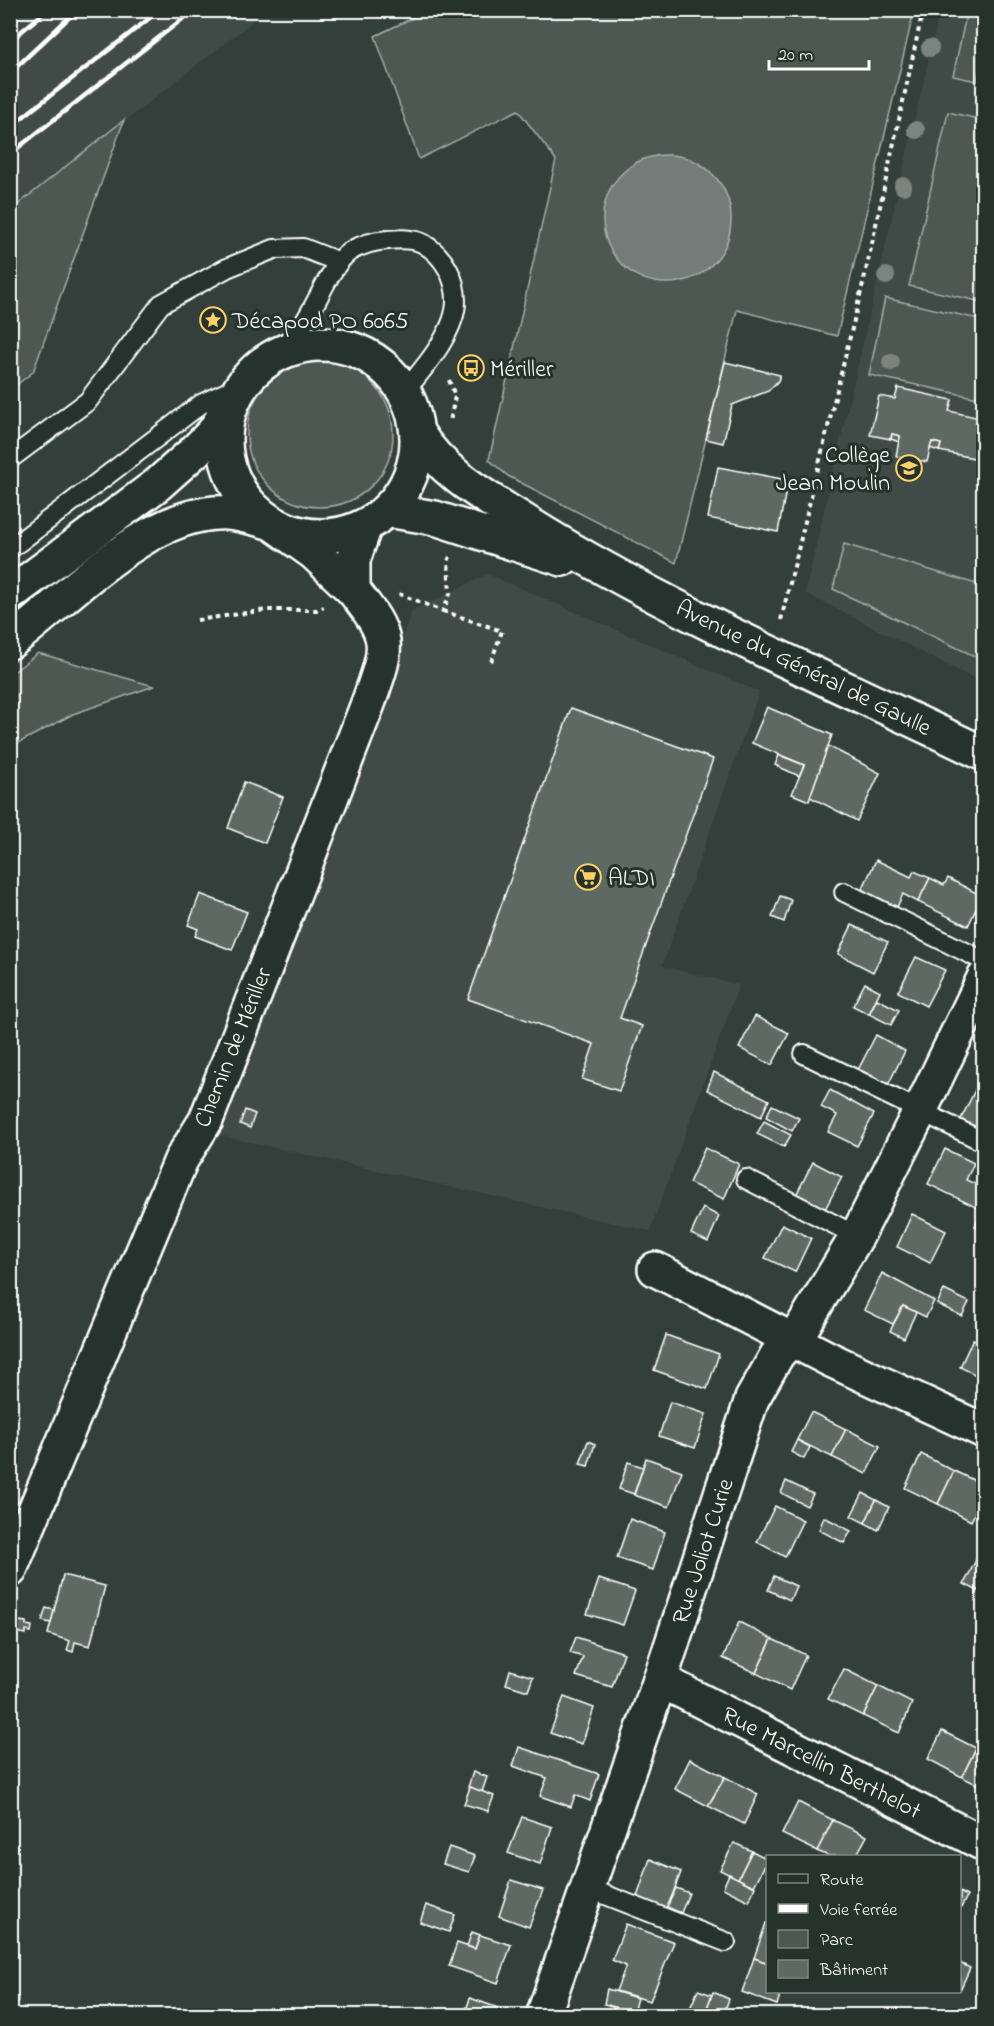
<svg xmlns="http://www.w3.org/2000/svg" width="994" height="2026" font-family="'Indie Flower',sans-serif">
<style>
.built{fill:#404c47}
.green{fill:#4d5853;stroke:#a6aca9;stroke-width:1.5}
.water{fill:#737b78;stroke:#abb0ae;stroke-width:1.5}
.building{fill:#5f6964;stroke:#fff;stroke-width:1.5}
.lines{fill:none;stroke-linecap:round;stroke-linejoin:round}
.service-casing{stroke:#fff;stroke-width:22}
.minor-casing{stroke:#fff;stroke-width:38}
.secondary-casing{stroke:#fff;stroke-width:38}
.path{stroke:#fff;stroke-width:4;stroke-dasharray:4.5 4.5;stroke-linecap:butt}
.service{stroke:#26332d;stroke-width:18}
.minor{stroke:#26332d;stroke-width:33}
.secondary{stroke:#26332d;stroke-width:33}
.rail{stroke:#fff;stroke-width:4.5}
.tree{fill:#7c8480}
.labels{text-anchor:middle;stroke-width:6;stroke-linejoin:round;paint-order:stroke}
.poi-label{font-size:24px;fill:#fff;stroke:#26332d;text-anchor:start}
.street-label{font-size:24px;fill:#fff;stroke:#26332d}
</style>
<rect width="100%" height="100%" fill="#333f3a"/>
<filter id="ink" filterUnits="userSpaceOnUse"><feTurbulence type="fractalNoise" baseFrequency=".0167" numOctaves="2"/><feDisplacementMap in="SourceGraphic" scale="12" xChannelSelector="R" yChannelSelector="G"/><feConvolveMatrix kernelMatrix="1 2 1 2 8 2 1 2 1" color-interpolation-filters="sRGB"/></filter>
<g filter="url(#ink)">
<g class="built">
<polygon points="11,11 266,11 11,210"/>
<polygon points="940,11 983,11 983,683 805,593"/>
<polygon points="488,574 759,692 662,966 739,985 650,1231 218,1135 412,611"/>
</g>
<g class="green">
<polygon points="427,11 914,11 837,336 737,310 676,563 508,476 489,460 556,160 518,110 419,159 375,36"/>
<polygon points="967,11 983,11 983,51 977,81 953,76"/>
<polygon points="948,112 983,120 983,302 909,286"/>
<polygon points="124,120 33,372 11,389 11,210"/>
<polygon points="885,298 983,320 983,399 869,375"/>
<circle cx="320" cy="434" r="73"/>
<polygon points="844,544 983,586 983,660 833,589"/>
<polygon points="38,653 154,686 73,714 11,747 11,674"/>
</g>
<circle class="water" cx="667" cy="219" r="64"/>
<g class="building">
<polygon points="725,362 780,375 778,381 768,391 732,405 723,443 706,439"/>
<polygon points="898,388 952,400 949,411 984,419 984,454 980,453 979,459 939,451 941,444 932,442 927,462 896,456 900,436 892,434 891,439 870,435 879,396 895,399"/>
<polygon points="892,434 900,436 899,442 891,439"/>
<polygon points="932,442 941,444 939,451 930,448"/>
<polygon points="718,467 788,480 778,532 708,518"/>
<polygon points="767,707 832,735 809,801 792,794 804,765 752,743"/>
<polygon points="571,708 713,759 620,1018 642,1026 619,1091 582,1079 594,1044 468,999"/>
<polygon points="828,746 880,773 857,821 810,797"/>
<polygon points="779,755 804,765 799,776 775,765"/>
<polygon points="244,782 283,797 265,843 228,828"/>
<polygon points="876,860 911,877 914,871 930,878 918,902 903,894 897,907 862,890"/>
<polygon points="930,878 944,885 948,878 982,896 968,926 918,902"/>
<polygon points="200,894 247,912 232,950 195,936 198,929 188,925"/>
<polygon points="780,896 791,900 784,922 772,917"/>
<polygon points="852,925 888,942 873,972 838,954"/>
<polygon points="916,957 945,970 926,1006 898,992"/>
<polygon points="865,983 880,991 869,1014 853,1006"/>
<polygon points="877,999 899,1010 891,1025 869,1014"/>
<polygon points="755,1016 789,1033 772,1065 739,1048"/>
<polygon points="876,1035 905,1051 888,1085 858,1070"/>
<polygon points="714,1072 769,1100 761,1117 707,1090"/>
<polygon points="977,1086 984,1090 984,1132 960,1121"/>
<polygon points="830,1090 874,1114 857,1146 828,1132 837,1115 821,1107"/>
<polygon points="772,1105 799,1118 792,1131 766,1117"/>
<polygon points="245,1110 255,1114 250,1128 240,1124"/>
<polygon points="764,1121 791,1135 784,1147 757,1134"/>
<polygon points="705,1148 739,1164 724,1199 689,1183"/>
<polygon points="945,1149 974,1163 966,1180 984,1188 984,1230 975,1226 982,1210 928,1184"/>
<polygon points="813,1162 842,1177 824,1211 795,1197"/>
<polygon points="703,1208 719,1216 708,1242 691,1234"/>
<polygon points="912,1214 946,1231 930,1263 897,1247"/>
<polygon points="782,1224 811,1238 795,1272 765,1258"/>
<polygon points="882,1273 934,1301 926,1317 903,1306 893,1324 864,1310"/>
<polygon points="944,1290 969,1302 962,1316 937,1304"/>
<polygon points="903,1306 916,1312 904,1338 890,1331"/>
<polygon points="666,1335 719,1354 707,1389 654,1370"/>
<polygon points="973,1339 984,1343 984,1379 960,1367"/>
<polygon points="670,1402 706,1414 695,1448 659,1436"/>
<polygon points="811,1412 846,1429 832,1457 797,1440"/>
<polygon points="846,1429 880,1446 866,1474 832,1457"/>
<polygon points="797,1440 810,1447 804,1459 791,1452"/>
<polygon points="588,1441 595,1444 588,1466 580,1464"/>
<polygon points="921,1454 954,1471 938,1504 905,1488"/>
<polygon points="646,1458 682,1471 669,1507 634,1495"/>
<polygon points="628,1462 643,1467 634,1494 619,1489"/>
<polygon points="954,1471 984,1485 984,1495 971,1521 938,1504"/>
<polygon points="786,1481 813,1494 807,1506 781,1493"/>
<polygon points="863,1493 876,1500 865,1523 851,1516"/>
<polygon points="876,1500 889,1507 878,1530 865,1523"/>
<polygon points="775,1506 803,1520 785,1557 757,1542"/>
<polygon points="824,1517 851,1531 844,1543 819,1530"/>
<polygon points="630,1519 665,1532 653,1570 617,1558"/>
<polygon points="978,1556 984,1559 984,1580 978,1591 964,1584"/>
<polygon points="63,1575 105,1586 90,1646 75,1642 73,1652 67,1650 70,1641 48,1634"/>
<polygon points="774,1576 796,1586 790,1600 768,1590"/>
<polygon points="599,1579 635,1591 623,1625 587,1614"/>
<polygon points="46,1608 54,1610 51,1623 42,1621"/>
<polygon points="10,1620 26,1622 26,1625 32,1626 31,1632 26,1631 26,1634 10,1631"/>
<polygon points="739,1622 772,1639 756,1673 723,1658"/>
<polygon points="576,1637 624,1653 612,1687 576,1676 583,1657 570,1653"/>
<polygon points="772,1639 806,1655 790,1690 756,1673"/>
<polygon points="844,1669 878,1686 863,1716 828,1699"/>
<polygon points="510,1670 533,1677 528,1691 506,1684"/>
<polygon points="878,1686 912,1703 899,1733 863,1716"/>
<polygon points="564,1697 594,1708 582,1744 550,1733"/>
<polygon points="942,1731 976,1748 962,1777 928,1759"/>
<polygon points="519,1747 599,1774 590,1801 575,1795 571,1807 540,1796 547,1778 513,1766"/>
<polygon points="976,1748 984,1752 984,1788 962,1777"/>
<polygon points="690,1759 725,1777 708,1806 675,1789"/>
<polygon points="473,1772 487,1777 482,1792 468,1787"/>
<polygon points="725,1777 758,1794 744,1824 708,1806"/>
<polygon points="470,1787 494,1796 488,1811 464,1804"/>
<polygon points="798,1802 833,1820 817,1851 782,1834"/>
<polygon points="522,1817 552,1827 540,1864 508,1853"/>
<polygon points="833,1820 867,1836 856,1856 829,1856 817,1851"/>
<polygon points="734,1843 752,1851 738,1879 720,1870"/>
<polygon points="449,1847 475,1856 469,1872 443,1864"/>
<polygon points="752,1851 768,1859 754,1886 738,1879"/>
<polygon points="650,1859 681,1872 667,1909 637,1897"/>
<polygon points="729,1874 755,1887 749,1901 723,1888"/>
<polygon points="511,1880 543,1890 529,1927 499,1916"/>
<polygon points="676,1888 689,1893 681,1913 667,1907"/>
<polygon points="960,1892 967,1896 960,1910"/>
<polygon points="426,1905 455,1915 449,1932 420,1922"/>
<polygon points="766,1923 768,1924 768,1963 754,1958"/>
<polygon points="626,1924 674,1942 650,2001 616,1991 626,1966 612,1960"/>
<polygon points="472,1932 480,1935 475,1949 467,1946"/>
<polygon points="480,1935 511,1945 498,1983 449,1966 457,1943 475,1949"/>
<polygon points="754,1958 768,1963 768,1992 781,1992 777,2005 742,1992"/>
<polygon points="960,1963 970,1968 960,1990"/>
<polygon points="607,1989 637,1998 633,2012 604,2004"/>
<polygon points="698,1990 712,1995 704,2016 688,2013"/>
<polygon points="713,1992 729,1999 723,2016 704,2016"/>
<polygon points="470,1998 501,2009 498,2016 464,2016"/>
<polygon points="390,2009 409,2016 387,2016"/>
</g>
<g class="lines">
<g class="service-casing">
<g id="service">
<path d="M272 358C282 347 294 336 303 324 317 304 331 265 349 252 361 244 375 241 388 240 399 239 414 238 424 244 444 256 456 278 456 301 456 332 423 369 405 391"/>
<polyline points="10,459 88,401 161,304 227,268 274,249 303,248 339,262"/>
<polyline points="10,549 201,404 242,385"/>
<polyline points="844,892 984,961"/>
<polyline points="804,1054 984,1142"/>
<polyline points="746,1179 857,1236"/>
<polyline points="588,1888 726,1942"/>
</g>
</g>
<g class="minor-casing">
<g id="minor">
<polyline points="272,523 314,553 353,590 353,560 365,526"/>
<polyline points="655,1269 831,1360 984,1431"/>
<path d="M10 1570 181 1160 206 1120 369 701C389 644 392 639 353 590"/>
<polyline points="660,1680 984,1844"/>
<polyline points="543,2016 660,1680 752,1399 777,1355 803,1326 857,1236 920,1111 984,978"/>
</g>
</g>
<g class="secondary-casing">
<g id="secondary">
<circle cx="321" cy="440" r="96"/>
<path d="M417 432C443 475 488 498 529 524 673 614 831 680 984 754"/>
<polyline points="387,510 435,518 562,559"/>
<polyline points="10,594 158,484 194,452 213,433 228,410"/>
<path d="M10 642C69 598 149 509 227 513 242 514 258 519 272 523"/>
</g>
</g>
<g class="path">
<polyline points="449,380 455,396 450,422"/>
<polyline points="399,594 443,611 450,594 448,561 450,557"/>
<polyline points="443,611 502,631 491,662"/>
<polyline points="197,620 267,610 317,610 324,607"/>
<polyline points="781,620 865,275 923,10"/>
</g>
<use href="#service" class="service"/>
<use href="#minor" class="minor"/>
<use href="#secondary" class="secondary"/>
<g class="rail">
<polyline points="10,16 16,10"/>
<polyline points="10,41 47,10"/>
<polyline points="10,73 77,10"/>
<polyline points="10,127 160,10"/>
<polyline points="10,154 194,10"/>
</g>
</g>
<g class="tree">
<circle cx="930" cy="48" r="9"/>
<circle cx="916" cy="130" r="9"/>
<circle cx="903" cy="186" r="9"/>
<circle cx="886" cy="276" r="9"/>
<circle cx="891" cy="362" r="9"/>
</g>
</g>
<defs>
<g id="sight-ring" transform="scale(1.35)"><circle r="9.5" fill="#26332d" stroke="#ffd166" stroke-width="1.5"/><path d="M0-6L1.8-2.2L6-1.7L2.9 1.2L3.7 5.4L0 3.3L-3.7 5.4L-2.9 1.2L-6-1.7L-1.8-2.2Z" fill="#ffd166"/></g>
<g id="bus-ring" transform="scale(1.35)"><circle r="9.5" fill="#26332d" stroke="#ffd166" stroke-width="1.5"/><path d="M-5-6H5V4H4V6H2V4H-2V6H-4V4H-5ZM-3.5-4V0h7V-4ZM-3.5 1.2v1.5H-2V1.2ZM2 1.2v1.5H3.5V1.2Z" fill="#ffd166"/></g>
<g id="school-ring" transform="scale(1.35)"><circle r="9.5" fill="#26332d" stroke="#ffd166" stroke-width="1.5"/><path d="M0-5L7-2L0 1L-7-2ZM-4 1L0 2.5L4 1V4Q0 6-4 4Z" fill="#ffd166"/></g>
<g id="supermarket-ring" transform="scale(1.35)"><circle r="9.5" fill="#26332d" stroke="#ffd166" stroke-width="1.5"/><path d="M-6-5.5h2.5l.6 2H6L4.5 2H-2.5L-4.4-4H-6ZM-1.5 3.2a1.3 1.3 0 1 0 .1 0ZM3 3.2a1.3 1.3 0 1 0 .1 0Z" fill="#ffd166"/></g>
</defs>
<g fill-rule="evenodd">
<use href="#sight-ring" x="213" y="320"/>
<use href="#bus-ring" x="471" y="368"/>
<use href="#school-ring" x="909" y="468"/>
<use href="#supermarket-ring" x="588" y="877"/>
</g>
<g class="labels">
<g class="poi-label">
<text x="232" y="328">Décapod PO 6065</text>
<text x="490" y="376">Mériller</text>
<text x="890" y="462" text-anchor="end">Collège<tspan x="890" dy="28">Jean Moulin</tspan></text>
<text x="608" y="885">ALDI</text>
</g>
<g class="street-label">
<text transform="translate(804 667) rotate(26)" y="8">Avenue du Général de Gaulle</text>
<text transform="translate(232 1047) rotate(-68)" y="8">Chemin de Mériller</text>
<text transform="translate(702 1551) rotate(-72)" y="8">Rue Joliot Curie</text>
<text transform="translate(822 1762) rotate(27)" y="8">Rue Marcellin Berthelot</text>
</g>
</g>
<rect width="994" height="2026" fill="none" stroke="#26332d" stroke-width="36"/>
<rect x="18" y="18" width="958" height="1990" fill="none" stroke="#fff" stroke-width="2" filter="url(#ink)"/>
<rect x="766" y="1855" width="195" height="138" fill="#26332d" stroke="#7d8581" stroke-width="1.5"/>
<rect x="778" y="1874" width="30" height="9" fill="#26332d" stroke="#7d8581" stroke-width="1.5"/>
<text x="820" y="1885" font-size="18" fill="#ffffff">Route</text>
<rect x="778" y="1904" width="30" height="9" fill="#ffffff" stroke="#7d8581" stroke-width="1.5"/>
<text x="820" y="1915" font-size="18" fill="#ffffff">Voie ferrée</text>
<rect x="778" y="1930" width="30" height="18" fill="#4d5853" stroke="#7d8581" stroke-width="1.5"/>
<text x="820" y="1945" font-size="18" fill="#ffffff">Parc</text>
<rect x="778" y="1960" width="30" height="18" fill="#5f6964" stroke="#7d8581" stroke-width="1.5"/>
<text x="820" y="1975" font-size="18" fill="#ffffff">Bâtiment</text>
<path d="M769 60v9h100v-9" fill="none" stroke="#ffffff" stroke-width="3"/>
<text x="778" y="60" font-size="18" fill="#ffffff" stroke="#26332d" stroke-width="4.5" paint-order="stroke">20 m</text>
</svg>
